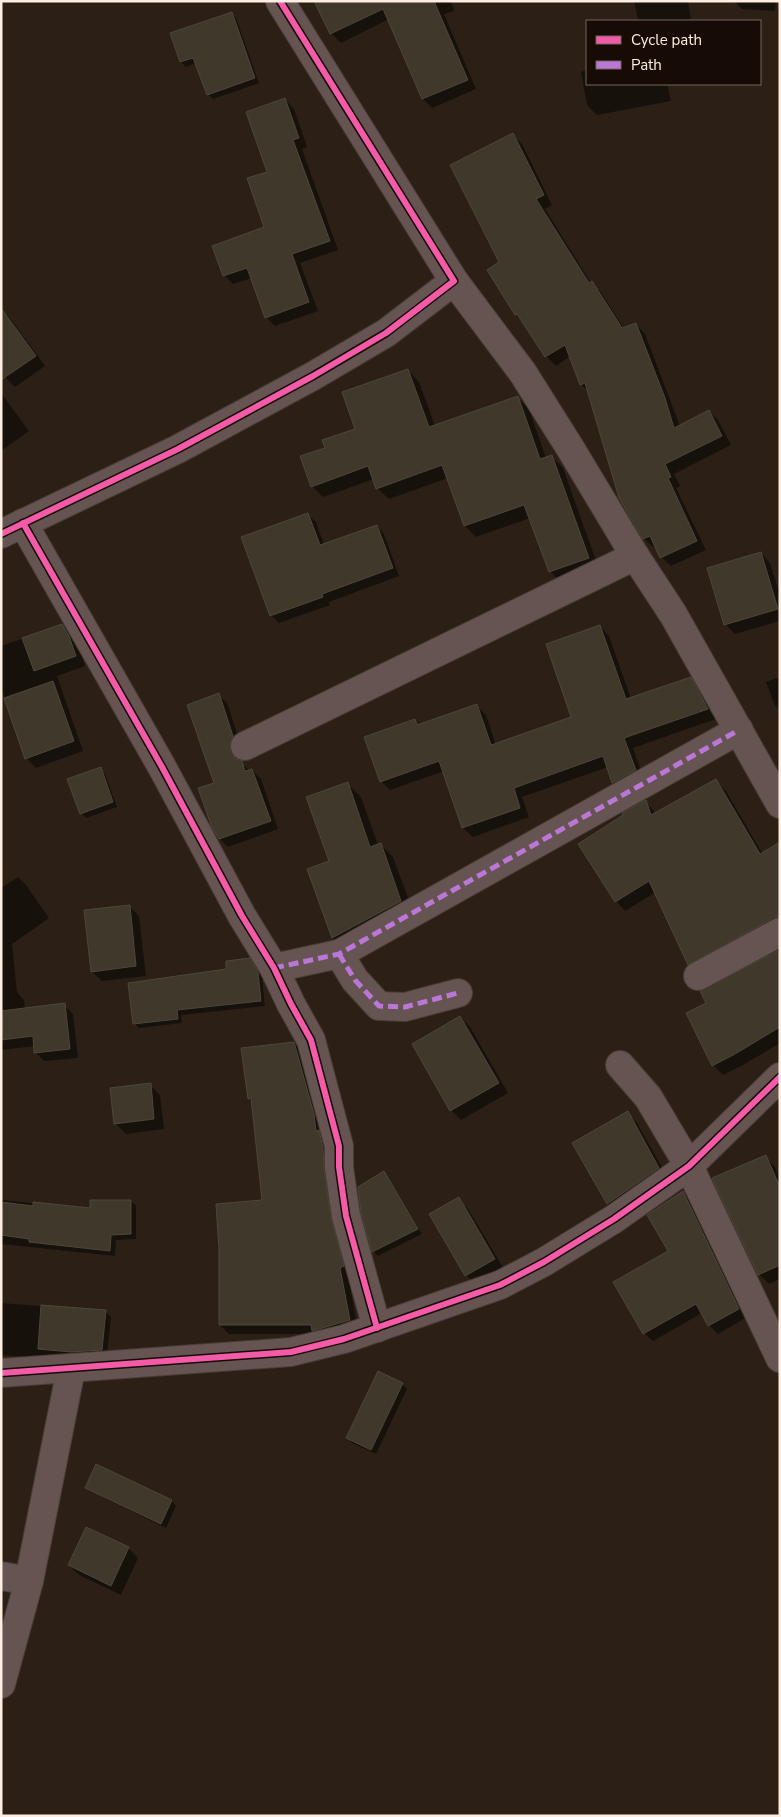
<svg xmlns="http://www.w3.org/2000/svg" width="781" height="1817" font-family="'Nunito Sans',sans-serif">
<style>
.shadow{fill:#0007}
.building{fill:#40382b;stroke:#4d463c}
.lines{fill:none;stroke-linecap:round;stroke-linejoin:round}
.minor-casing{stroke:#483d34;stroke-width:30}
.minor{stroke:#655452;stroke-width:28}
.quiet{stroke:#ba77d6;stroke-width:5;stroke-dasharray:10 5;stroke-linecap:butt}
.cycleway-casing{stroke:#160c05;stroke-width:9}
.cycleway{stroke:#f35aa7;stroke-width:6}
</style>
<rect width="100%" height="100%" fill="#2c2016"/>
<g class="shadow">
<polygon points="316,1 451,1 454,11 444,14 476,89 432,108 423,99 389,19 341,43 331,33"/>
<polygon points="634,1 688,1 691,19 678,21 640,21 638,19"/>
<polygon points="734,1 776,1 775,11 742,9"/>
<polygon points="232,13 236,18 259,83 213,99 208,94 196,63 186,67 181,62 171,33"/>
<polygon points="587,70 587,84 667,84 671,101 597,115 587,105 581,72"/>
<polygon points="285,99 294,109 307,147 302,149 338,250 300,263 318,311 275,326 266,317 252,278 233,284 224,275 266,228 269,172"/>
<polygon points="513,135 522,144 552,205 545,209 591,283 601,292 624,329 636,324 645,334 680,426 709,411 718,420 731,445 674,474 680,486 676,488 706,550 671,566 661,557 656,546 653,547 644,538 588,391 581,384 570,356 556,366 546,356 525,323 516,314 489,270 501,263"/>
<polygon points="1,309 10,318 45,366 15,387 5,377"/>
<polygon points="408,370 419,382 435,426 517,397 529,409 546,458 551,456 563,468 599,569 561,583 550,571 530,518 476,537 465,526 448,478 389,499 377,488 374,479 323,497 312,486 327,449 357,429"/>
<polygon points="1,393 29,431 1,451"/>
<polygon points="308,515 316,522 324,545 377,526 384,534 399,576 329,602 330,605 279,623 271,615"/>
<polygon points="761,553 770,563 780,595 780,621 735,634 725,624"/>
<polygon points="62,625 72,635 79,647 85,666 57,676 83,751 36,768 26,758 1,688 1,646"/>
<polygon points="600,626 609,636 631,699 690,678 700,688 716,719 633,748 644,780 622,792 613,783 608,767 522,797 529,817 473,837 463,828 444,771 390,790 381,781 414,721 419,725 476,705 486,715 496,745 573,717"/>
<polygon points="780,677 780,711 775,706 766,682"/>
<polygon points="218,695 227,703 241,745 237,753 239,761 250,771 252,770 261,779 278,829 228,847 220,839 215,783"/>
<polygon points="101,769 105,774 117,807 86,818 81,813"/>
<polygon points="716,781 726,791 762,853 780,843 780,929 699,974 689,964 656,892 625,911 616,901 646,802 656,814"/>
<polygon points="348,784 361,797 378,845 380,844 393,857 414,914 346,951 333,938 309,869 331,862"/>
<polygon points="18,877 26,885 49,918 12,944 17,992 24,1000 25,1009 64,1005 73,1014 78,1058 44,1061 36,1053 35,1046 1,1050 1,888"/>
<polygon points="129,906 139,916 146,976 102,981 92,972"/>
<polygon points="780,951 780,1043 745,1064 723,1075 713,1065 708,1004"/>
<polygon points="249,959 262,978 265,1006 181,1015 182,1023 139,1028 134,1023"/>
<polygon points="460,1017 470,1027 508,1093 461,1120 451,1110"/>
<polygon points="294,1043 302,1052 327,1140 352,1275 348,1276 358,1329 317,1334 229,1334 220,1325 263,1202 252,1102 249,1098"/>
<polygon points="150,1085 160,1095 164,1129 126,1134 116,1124 112,1089"/>
<polygon points="627,1113 637,1123 668,1178 618,1214 608,1204 574,1144"/>
<polygon points="765,1157 775,1167 780,1178 780,1279 769,1284 759,1274"/>
<polygon points="383,1173 388,1178 422,1234 378,1256 373,1251"/>
<polygon points="683,1192 692,1201 747,1317 718,1334 709,1325 702,1313 653,1341 644,1333 670,1251"/>
<polygon points="459,1199 468,1209 504,1269 476,1285 466,1275 431,1215"/>
<polygon points="1,1200 91,1209 131,1201 136,1206 136,1239 116,1240 115,1256 1,1244"/>
<polygon points="1,1303 105,1311 111,1317 107,1355 46,1359 1,1355"/>
<polygon points="402,1384 407,1389 376,1454 352,1443 347,1438"/>
<polygon points="97,1466 172,1501 176,1506 166,1528 92,1492 87,1488"/>
<polygon points="128,1548 138,1558 121,1595 79,1575 69,1565"/>
</g>
<g class="building">
<polygon points="314,1 434,1 468,80 422,99 383,9 330,34"/>
<polygon points="232,12 255,78 207,95 193,58 180,62 170,33"/>
<polygon points="285,98 299,138 293,140 330,241 292,254 309,302 265,318 247,268 223,276 212,246 264,227 247,178 267,172 246,112"/>
<polygon points="513,133 544,195 536,199 589,283 592,281 622,328 636,323 665,398 674,428 709,410 722,436 665,464 671,477 668,478 697,541 660,558 650,536 643,539 619,498 585,383 580,385 565,345 545,357 517,314 515,315 487,270 499,262 450,165"/>
<polygon points="1,308 36,356 1,380"/>
<polygon points="408,369 429,427 518,396 540,459 552,455 589,558 549,572 524,505 464,526 442,465 376,489 368,466 311,487 300,456 325,448 322,440 355,429 342,392"/>
<polygon points="308,513 320,545 377,525 393,568 322,594 323,597 270,616 241,537"/>
<polygon points="761,552 778,609 724,625 707,568"/>
<polygon points="62,624 69,636 76,656 34,671 22,638"/>
<polygon points="600,625 626,699 691,677 708,709 624,738 636,770 612,783 603,756 514,788 520,808 462,828 439,761 380,782 364,737 415,719 417,725 477,704 491,745 571,717 546,644"/>
<polygon points="53,681 74,741 25,759 4,698"/>
<polygon points="219,693 233,736 230,744 231,752 236,759 242,761 245,771 252,769 271,821 219,839 212,828 198,788 214,783 187,705"/>
<polygon points="101,767 113,802 80,814 67,779"/>
<polygon points="716,779 760,854 780,842 780,916 773,918 688,965 649,881 615,902 578,844 623,815 622,813 646,800 651,815"/>
<polygon points="348,782 370,847 381,843 401,901 332,938 307,869 329,861 306,797"/>
<polygon points="130,905 136,966 91,972 84,910"/>
<polygon points="780,950 780,1027 735,1054 712,1066 686,1013 706,1003 700,991"/>
<polygon points="250,958 258,972 261,1001 177,1010 178,1019 133,1024 128,983 226,969 226,961"/>
<polygon points="65,1003 70,1049 34,1053 33,1036 1,1040 1,1011"/>
<polygon points="460,1016 499,1083 450,1111 412,1044"/>
<polygon points="294,1042 314,1114 316,1131 319,1130 323,1148 324,1169 331,1218 344,1266 340,1268 350,1320 312,1331 311,1325 219,1325 219,1249 216,1204 262,1200 251,1098 248,1099 241,1048"/>
<polygon points="151,1083 154,1119 114,1124 110,1088"/>
<polygon points="628,1111 659,1168 607,1204 572,1143"/>
<polygon points="766,1155 780,1187 780,1265 758,1275 712,1178"/>
<polygon points="384,1171 418,1229 372,1252 361,1213 358,1187"/>
<polygon points="683,1191 739,1309 708,1326 696,1304 643,1334 613,1282 668,1251 647,1215"/>
<polygon points="459,1197 495,1259 465,1276 429,1214"/>
<polygon points="90,1200 131,1200 131,1234 111,1235 110,1251 29,1242 29,1239 1,1235 1,1202 33,1206 33,1202 90,1208"/>
<polygon points="41,1305 106,1310 102,1350 71,1352 38,1349"/>
<polygon points="378,1371 403,1383 371,1450 346,1438"/>
<polygon points="96,1464 172,1500 161,1524 85,1488"/>
<polygon points="86,1527 129,1547 111,1586 68,1565"/>
</g>
<g class="lines">
<g class="minor-casing">
<g id="minor">
<polyline points="454,281 523,373 572,451 635,556 673,614 780,804"/>
<polyline points="23,523 162,767 242,916 274,968 291,1004 311,1040 339,1146 339,1167 346,1216 377,1328"/>
<polyline points="1,534 178,449 313,376 386,333 454,281 280,1"/>
<polyline points="245,746 635,556"/>
<polyline points="339,954 355,980 379,1006 405,1007 458,993"/>
<polyline points="274,968 339,954 739,730"/>
<polyline points="698,976 780,932"/>
<polyline points="620,1065 648,1097 689,1166 780,1358"/>
<polyline points="1,1373 291,1352 344,1339 500,1285 544,1262 614,1219 689,1166 780,1077"/>
<polyline points="1,1576 29,1581"/>
<polyline points="1,1684 29,1581 71,1369"/>
</g>
</g>
<use href="#minor" class="minor"/>
<g class="quiet">
<polyline points="339,954 355,980 379,1006 405,1007 458,993"/>
<polyline points="274,968 339,954 739,730"/>
</g>
<g class="cycleway-casing">
<g id="cycleway">
<polyline points="23,523 162,767 242,916 274,968 291,1004 311,1040 339,1146 339,1167 346,1216 377,1328"/>
<polyline points="1,534 178,449 313,376 386,333 454,281 280,1"/>
<polyline points="1,1373 291,1352 344,1339 500,1285 544,1262 614,1219 689,1166 780,1077"/>
</g>
</g>
<use href="#cycleway" class="cycleway"/>
</g>
<rect width="781" height="1817" fill="none" stroke="#feeee2" stroke-width="5"/>
<rect x="586" y="20" width="175" height="65" fill="#160c05" stroke="#73665d"/>
<rect x="596" y="36" width="25" height="8" fill="#f35aa7" stroke="#73665d"/>
<text x="631" y="45" font-size="15" fill="#feeee2">Cycle path</text>
<rect x="596" y="61" width="25" height="8" fill="#ba77d6" stroke="#73665d"/>
<text x="631" y="70" font-size="15" fill="#feeee2">Path</text>
</svg>
